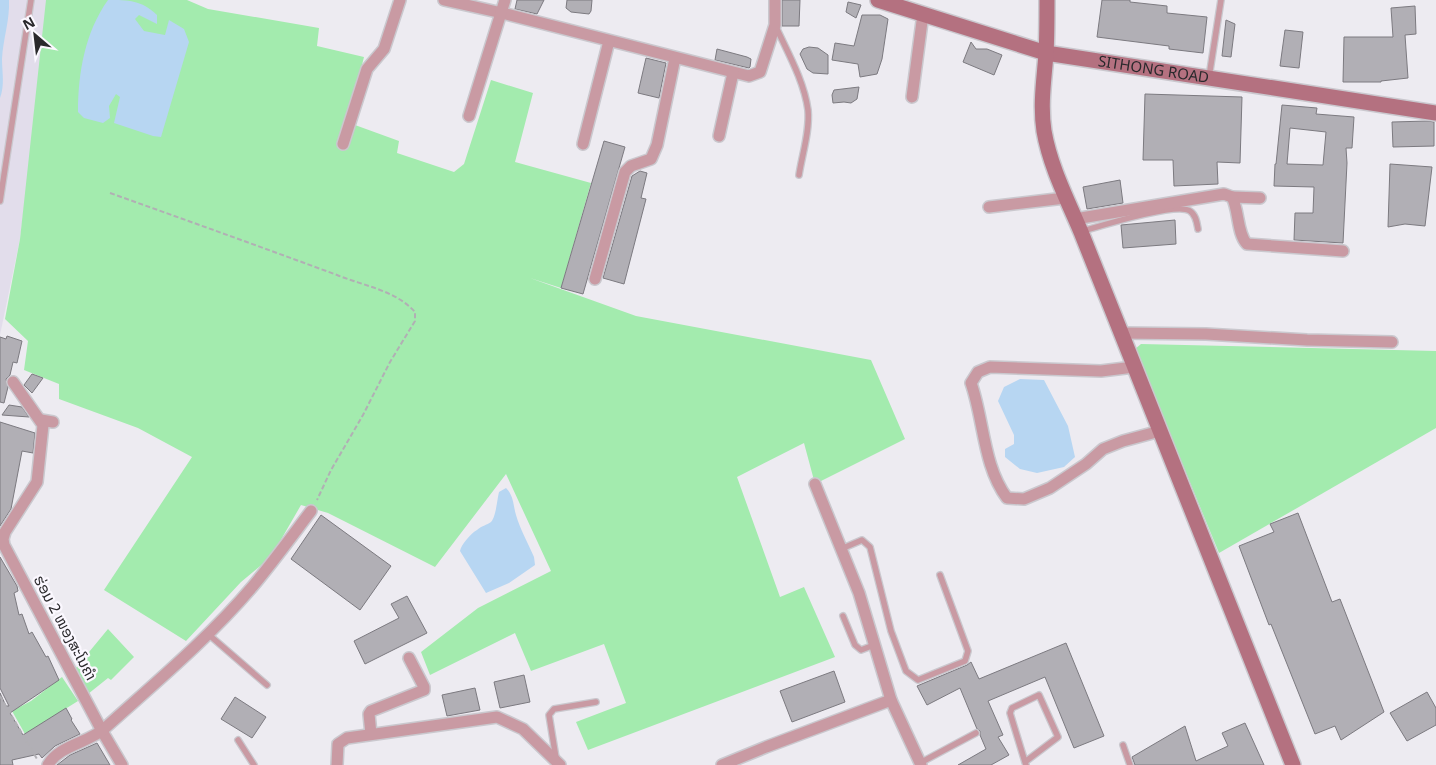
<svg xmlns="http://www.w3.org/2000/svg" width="1436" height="765" font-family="Georgia,'Noto Sans Lao',serif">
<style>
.built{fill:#e2ddeb}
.green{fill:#a3ebae}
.water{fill:#b7d6f2}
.building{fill:#b1afb5;stroke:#7c7a80;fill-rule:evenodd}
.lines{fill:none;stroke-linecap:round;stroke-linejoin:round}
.lane-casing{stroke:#cac8ce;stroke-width:8}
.street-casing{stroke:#cac8ce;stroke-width:14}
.secondary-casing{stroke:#cac8ce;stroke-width:18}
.path{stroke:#b1afb4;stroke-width:2;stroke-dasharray:5 2.5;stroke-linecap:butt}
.lane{stroke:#c99aa3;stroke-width:5.5}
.street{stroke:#c99aa3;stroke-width:11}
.secondary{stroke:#b47180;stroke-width:15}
.labels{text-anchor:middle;stroke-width:4.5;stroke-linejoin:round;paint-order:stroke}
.street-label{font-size:15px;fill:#2a292c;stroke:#fbf8ff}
</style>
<rect width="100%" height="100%" fill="#edebf1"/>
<polygon class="built" points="0,0 51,0 20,239 0,335"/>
<g class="green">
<polygon points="46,0 187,0 208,9 319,28 317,46 364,57 348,120 355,125 399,141 397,153 454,172 464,164 491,80 533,93 515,162 591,183 561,288 530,278 636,316 871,360 905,439 815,484 804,443 737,477 780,597 804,587 835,657 588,750 576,722 626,703 604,644 531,671 515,633 430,675 421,652 478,608 551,571 506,474 435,567 328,513 301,505 271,557 241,582 186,641 104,590 192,457 138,428 59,399 59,384 24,370 28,341 5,319 20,239"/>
<polygon points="1141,344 1436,351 1436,428 1219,553 1135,349"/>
<polygon points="108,629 134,657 111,680 108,678 88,694 75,669"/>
<polygon points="62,677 78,701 25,734 12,711 31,701"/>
</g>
<g class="water">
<path d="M0 0H9C10 20 3 39 2 59 2 72 5 85 0 98Z"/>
<path d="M108 0C129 0 141 0 157 15V24L139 15 135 19 144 31 165 35 169 20 184 29 189 42 161 137 153 136 114 123 120 97 116 94 109 106 110 118 103 123 84 118 78 112C78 73 85 32 108 0Z"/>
<polygon points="1020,379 1044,380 1068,426 1075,457 1064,467 1037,473 1020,469 1005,457 1005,449 1014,444 1014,435 998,401 1004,387"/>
<path d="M506 488C514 496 513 505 516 515 520 529 528 543 534 557L535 565 509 583 486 593 460 551C461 545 471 533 477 530 481 526 487 525 491 522 496 517 497 500 499 492Z"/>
</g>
<g class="building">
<polygon points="517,0 544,0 537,14 515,9"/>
<polygon points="567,0 592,0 591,11 589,14 571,12 566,8"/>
<polygon points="782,0 800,0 799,26 782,26"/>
<polygon points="1102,0 1130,0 1130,2 1167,6 1167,13 1207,17 1203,53 1169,49 1169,46 1097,37"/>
<polygon points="848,2 861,5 856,18 846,12"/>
<polygon points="1415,6 1416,34 1405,35 1408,78 1381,81 1381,82 1343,82 1344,37 1393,37 1391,8"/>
<polygon points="862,15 880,15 888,19 882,59 877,74 860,77 858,64 832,60 835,43 854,46"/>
<polygon points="1226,20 1235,24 1231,57 1222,56"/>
<polygon points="1285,30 1303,32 1299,68 1280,66"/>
<polygon points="971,42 976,49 987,49 1002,55 994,75 963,62"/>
<polygon points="809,47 818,48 828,55 828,74 813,73 807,69 800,54 803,49"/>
<polygon points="717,49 747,57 751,59 750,67 749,68 715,60"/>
<polygon points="646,58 666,63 659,98 638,93"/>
<polygon points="859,87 857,99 851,103 844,102 833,103 832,95 834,90"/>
<polygon points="1145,94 1242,97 1240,163 1217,162 1218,184 1174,186 1173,160 1143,160"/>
<path d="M1282 105 1317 108 1316 114 1354 117 1352 148H1346L1347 163 1343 243 1294 240 1295 213H1313L1314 187 1274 186 1275 164H1276ZM1290 128 1326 132 1323 165 1287 164Z"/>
<polygon points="1428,121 1434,122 1434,146 1393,147 1392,122"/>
<polygon points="604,141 625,147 583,294 561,288"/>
<polygon points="1390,164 1432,167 1425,226 1405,224 1388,227"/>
<polygon points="640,171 647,173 641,198 646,199 624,284 603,278 632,176"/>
<polygon points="1120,180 1123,203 1087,209 1083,187"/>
<polygon points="1175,220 1176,244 1123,248 1121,225"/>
<polygon points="7,336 22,341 17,363 13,362 10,375 6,379 8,387 4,403 0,402 0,337 6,339"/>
<polygon points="32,374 43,378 32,393 24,385"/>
<polygon points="9,405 22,407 29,417 2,415"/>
<polygon points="0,422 35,433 33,453 22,451 11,509 0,526"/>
<polygon points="1298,513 1332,602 1340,599 1384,712 1341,740 1335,726 1315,734 1271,624 1269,625 1239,546 1274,532 1270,524"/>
<polygon points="321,515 391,566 360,610 291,559"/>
<polygon points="0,557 17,586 18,591 14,593 19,615 22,614 29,634 32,632 46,657 48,656 59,680 10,713 23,735 66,708 72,719 71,720 80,734 55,746 42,758 39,754 12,760 13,765 0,765 0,693 6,706 9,706 0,688"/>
<polygon points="407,596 427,633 365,664 354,641 399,618 391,604"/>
<polygon points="1066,643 1104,736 1074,748 1045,677 988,701 1003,735 998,737 1009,755 991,765 958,765 986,749 980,735 980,731 977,729 960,688 927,705 917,686 967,665 971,662 979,679"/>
<polygon points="834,671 845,702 792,722 780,691"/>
<polygon points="524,675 530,702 500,708 494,682"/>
<polygon points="475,688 480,710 447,716 442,695"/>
<polygon points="1427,692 1436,708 1436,725 1407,741 1390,713"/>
<polygon points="235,697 266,717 252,738 221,719"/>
<polygon points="1245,723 1264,765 1135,765 1132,757 1185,726 1196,761 1228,746 1222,733"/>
<polygon points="97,743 110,765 57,765 70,755"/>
</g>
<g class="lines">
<g class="lane-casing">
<g id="lane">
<path d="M776 27C788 53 804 81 808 110 810 131 802 155 799 175"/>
<polyline points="1209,77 1221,0"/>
<polyline points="0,201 31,0"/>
<path d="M1083 231C1100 226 1177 202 1190 211 1196 215 1197 223 1198 229"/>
<polyline points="841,549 862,540 870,547 891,631 906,671 918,680 965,661 968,651 940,575"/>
<polyline points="843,616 855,645 861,650 874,645"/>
<polyline points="208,634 267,685"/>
<polyline points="238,740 254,765"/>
<polyline points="1123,745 1130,765"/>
<polyline points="556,758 549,715 554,709 596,702"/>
<polyline points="1025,762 1058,737 1039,695 1012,708 1010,713 1025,762 1026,765"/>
<polyline points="920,763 976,733"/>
</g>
</g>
<g class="street-casing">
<g id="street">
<polyline points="444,0 502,13 749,76 760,72 775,25 775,0"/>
<polyline points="912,97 923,14"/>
<polyline points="469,116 505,0"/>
<polyline points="719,136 733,73"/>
<polyline points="343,144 367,69 384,49 400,0"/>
<polyline points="583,144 609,41"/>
<polyline points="1232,197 1260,198"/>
<polyline points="989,207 1065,198"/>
<path d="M1075 219 1224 194 1232 197C1239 210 1237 234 1247 244L1343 251"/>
<polyline points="595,279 625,172 631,166 651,159 657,145 675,58"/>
<polyline points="1121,333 1206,334 1307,340 1392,342"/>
<path d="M1134 367 1101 371 990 367 978 372 971 383C984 420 983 466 1007 498L1024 499 1050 488 1086 464 1103 449 1123 441 1160 431"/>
<polyline points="13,382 43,425 37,482 5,532 3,539 4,545 102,731 122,765"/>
<polyline points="41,420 53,422"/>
<polyline points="815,484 859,593 891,700 921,765"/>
<polyline points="371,734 369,714 371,711 424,690 424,687 409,658"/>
<path d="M48 765C59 745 89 743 105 728 155 683 209 638 253 586 273 562 292 536 311 511"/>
<polyline points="337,765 338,744 347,738 497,717 523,729 560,765"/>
<polyline points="722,765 766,747 891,700"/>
</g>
</g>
<g class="secondary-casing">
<g id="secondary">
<path id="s1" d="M878 0 1046 53 1436 113"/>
<path d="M1047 0C1047 18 1047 36 1046 54 1044 80 1040 105 1044 131 1050 166 1067 199 1081 232L1293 765"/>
</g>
</g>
<g class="path">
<path d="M110 193C186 220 261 247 337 275 364 286 395 290 415 312V321L390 362 363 415 331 470 317 500"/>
<polyline points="0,696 37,759"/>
</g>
<use href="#lane" class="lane"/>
<use href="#street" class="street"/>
<use href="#secondary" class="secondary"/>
</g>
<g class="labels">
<g class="street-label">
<text dy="5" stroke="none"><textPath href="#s1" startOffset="285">SITHONG ROAD</textPath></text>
<text transform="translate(65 628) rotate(62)" y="5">ຮ່ອມ 2 ໜອງສະໂນຄໍາ</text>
</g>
</g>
<g transform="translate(35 35) rotate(332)" stroke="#fbf8ff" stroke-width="4" paint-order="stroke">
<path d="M0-4L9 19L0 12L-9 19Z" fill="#2a292c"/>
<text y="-8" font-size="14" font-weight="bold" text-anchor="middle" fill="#2a292c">N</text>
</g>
</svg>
